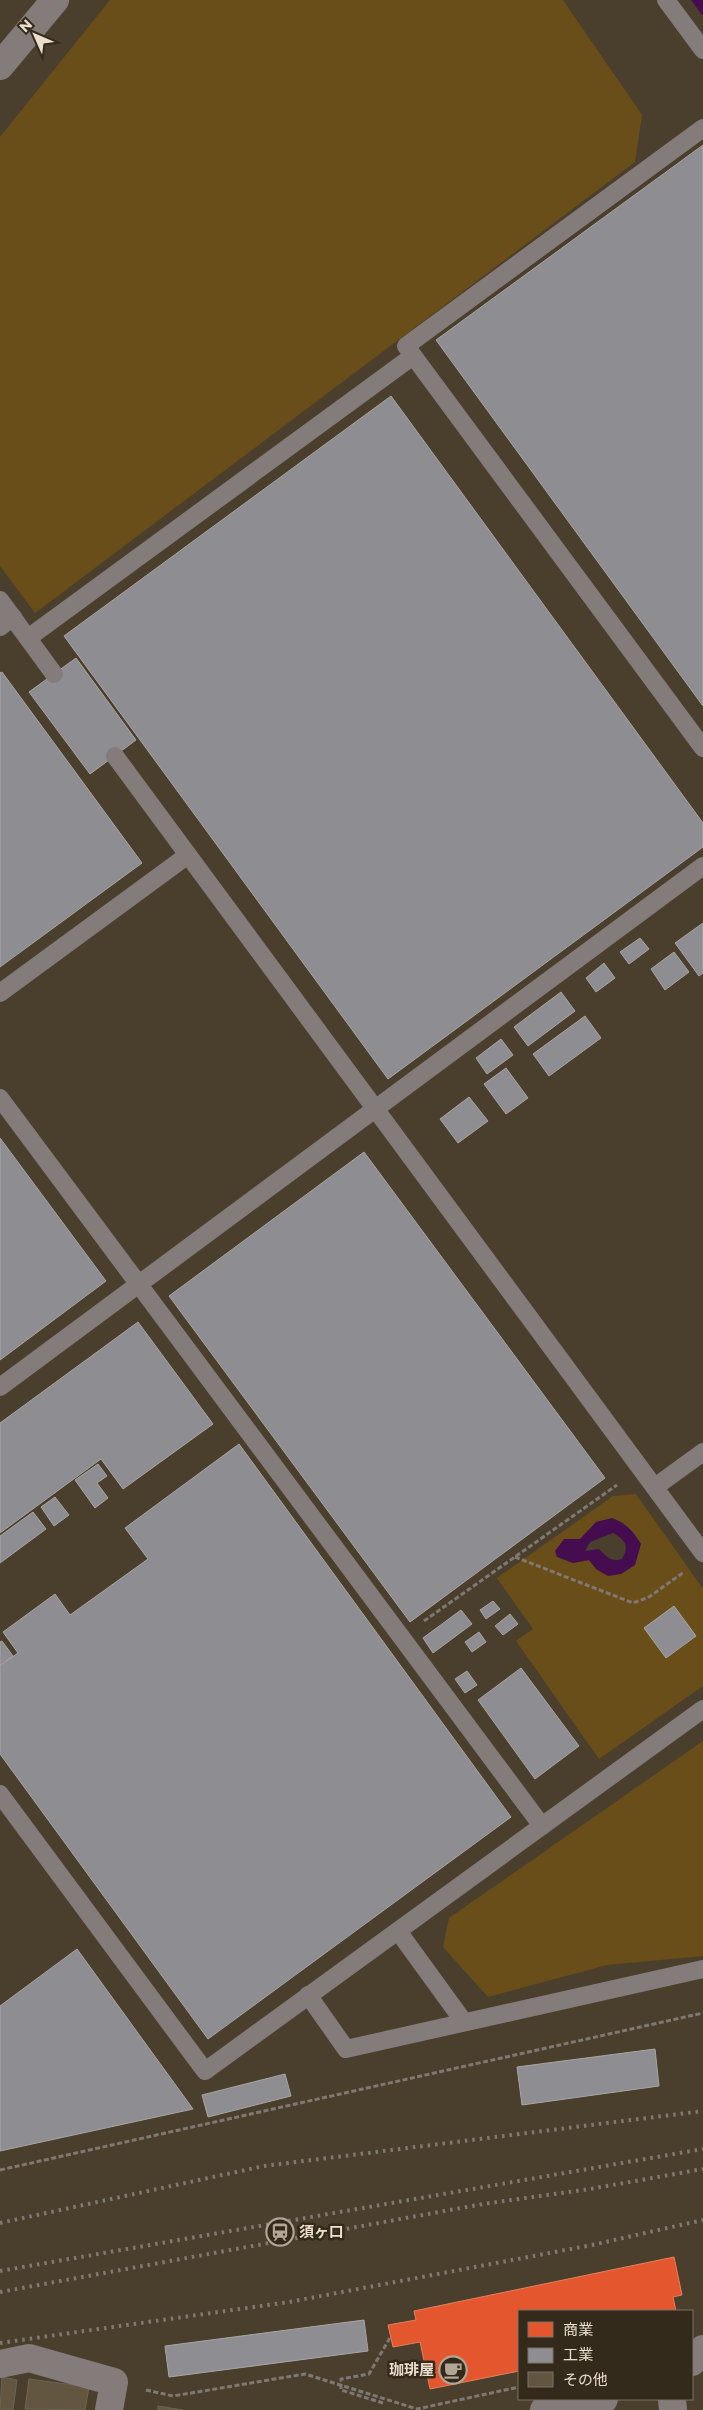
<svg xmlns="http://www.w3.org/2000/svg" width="703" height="2410" font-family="Montserrat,'Noto Sans JP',sans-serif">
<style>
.green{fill:#6a4e1a;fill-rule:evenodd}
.water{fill:#450c50;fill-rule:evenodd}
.shops{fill:#e4572e;stroke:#e6805d}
.industry{fill:#8d8d92;stroke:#a9a5a3}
.building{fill:#635640;stroke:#6e6455}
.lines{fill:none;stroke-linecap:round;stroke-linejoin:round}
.path{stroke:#807973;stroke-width:3;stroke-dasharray:5 2.5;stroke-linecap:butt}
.service{stroke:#847c7a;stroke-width:18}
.minor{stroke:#847c7a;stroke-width:28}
.tertiary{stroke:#847c7a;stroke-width:28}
.rail{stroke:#827a71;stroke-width:4;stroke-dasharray:2.5 5;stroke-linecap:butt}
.labels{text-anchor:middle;stroke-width:5;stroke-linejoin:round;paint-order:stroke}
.poi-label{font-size:15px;font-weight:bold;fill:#ebdecc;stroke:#342a1c;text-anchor:start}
</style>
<rect width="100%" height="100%" fill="#4a3f2d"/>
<g class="green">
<polygon points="110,0 563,0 642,115 635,162 35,613 0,566 0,137"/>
<path d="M636 1494 703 1589V1686L599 1759 516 1641 533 1629 497 1578 613 1496ZM623 1522 635 1566 596 1569 589 1560 573 1563 564 1539H580Z"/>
<polygon points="703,1741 703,1956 607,1965 488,1997 443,1947 449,1918"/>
</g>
<g class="water">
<polygon points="691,0 703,0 703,14 702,15"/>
<path d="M612 1518C626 1523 633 1531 641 1544L635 1565 621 1574 608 1576 596 1569 589 1560 573 1563 557 1557 555 1551 564 1539H580L596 1522ZM613 1533C625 1540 630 1546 622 1559 610 1562 607 1557 599 1549L585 1551 590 1542Z"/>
</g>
<polygon class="shops" points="674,2257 682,2295 673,2297 676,2311 519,2311 519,2371 430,2389 420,2342 393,2347 388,2325 416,2320 414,2311"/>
<g class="industry">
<polygon points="703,145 703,706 436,340"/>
<polygon points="391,396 703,823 703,847 388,1079 64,636"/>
<polygon points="76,658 136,740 90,774 29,692"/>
<polygon points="2,672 142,863 0,967 0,673"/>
<polygon points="703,923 703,973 699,976 675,943"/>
<polygon points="640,938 649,949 629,964 620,952"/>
<polygon points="674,952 689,972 665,990 651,969"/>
<polygon points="604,963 615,978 596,992 586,978"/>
<polygon points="561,992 575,1011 528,1046 514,1027"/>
<polygon points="585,1016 601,1038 549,1076 533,1054"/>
<polygon points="501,1039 513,1055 487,1074 476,1058"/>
<polygon points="506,1068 528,1098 506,1114 484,1084"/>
<polygon points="469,1097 488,1121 458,1143 440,1119"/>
<polygon points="0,1138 106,1281 0,1360"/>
<polygon points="364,1152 605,1478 410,1622 169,1296"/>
<polygon points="138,1322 213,1424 123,1489 101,1459 0,1533 0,1423"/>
<polygon points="239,1444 511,1817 208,2039 0,1754 0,1666 18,1653 3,1632 55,1594 70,1615 148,1559 125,1528"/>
<polygon points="98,1464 107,1476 97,1483 108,1498 95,1508 75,1480"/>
<polygon points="55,1497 69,1515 54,1526 41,1507"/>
<polygon points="33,1512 46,1529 0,1563 0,1536"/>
<polygon points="493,1601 500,1609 486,1619 480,1610"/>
<polygon points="674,1606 696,1636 666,1658 644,1628"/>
<polygon points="461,1610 472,1624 433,1653 423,1638"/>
<polygon points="510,1614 518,1624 503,1635 495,1626"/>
<polygon points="479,1632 486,1642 472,1652 465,1642"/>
<polygon points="2,1641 13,1656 0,1665 0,1642"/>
<polygon points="521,1668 579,1746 535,1779 478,1700"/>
<polygon points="467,1671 477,1685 465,1693 455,1679"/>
<polygon points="77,1949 193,2109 0,2151 0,2006"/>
<polygon points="655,2049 659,2086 522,2105 517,2067"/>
<polygon points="285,2074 291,2096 208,2117 202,2095"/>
<polygon points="364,2320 368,2351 169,2377 165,2346"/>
</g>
<g class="building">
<polygon points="2,2377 17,2380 13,2410 0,2410"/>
<polygon points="29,2379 89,2387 85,2410 25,2409"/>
<polygon points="158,2406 183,2410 158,2410"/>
</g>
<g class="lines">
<g class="path">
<polyline points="515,1557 633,1603 649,1597 684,1572"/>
<polyline points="424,1621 617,1485"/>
<polyline points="0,2170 703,2013"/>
<polyline points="146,2390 173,2396 305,2374 417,2409 519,2387"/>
<polyline points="383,2403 341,2390 341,2379 369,2374 391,2336"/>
</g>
<g class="service">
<polyline points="666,0 703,50"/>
<polyline points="703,128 406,346 703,748"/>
<polyline points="0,600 54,674"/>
<polyline points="0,627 13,617"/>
<polyline points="28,638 413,356"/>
<polyline points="115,756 703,1553"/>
<polyline points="0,993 188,855"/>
<polyline points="0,1098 542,1826"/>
<polyline points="0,1387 703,866"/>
<polyline points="655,1487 703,1452"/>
<polyline points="0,1794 205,2071 703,1709"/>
<polyline points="398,1931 464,2022"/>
<polyline points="308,1995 346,2049 703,1969"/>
</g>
<g class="minor">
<polyline points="0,66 55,0"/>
<polyline points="692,2362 703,2349"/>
<polyline points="0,2364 29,2358 114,2382 109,2410"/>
<polyline points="544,2410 604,2399"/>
</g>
<polyline class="tertiary" points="672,2399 673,2410"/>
<g class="rail">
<polyline points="0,2223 264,2166 703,2111"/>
<polyline points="0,2271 703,2149"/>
<polyline points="0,2292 483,2204 590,2189 703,2169"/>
<polyline points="0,2343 289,2302 592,2245 703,2220"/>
</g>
</g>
<defs>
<g id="station-ring" transform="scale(1.4375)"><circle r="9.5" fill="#342a1c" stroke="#b3a694" stroke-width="1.5"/><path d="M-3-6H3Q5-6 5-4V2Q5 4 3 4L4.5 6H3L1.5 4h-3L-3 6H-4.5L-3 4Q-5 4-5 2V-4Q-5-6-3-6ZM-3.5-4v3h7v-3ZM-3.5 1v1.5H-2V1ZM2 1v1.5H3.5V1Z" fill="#b3a694"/></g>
<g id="cafe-ring" transform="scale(1.4375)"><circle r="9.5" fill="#342a1c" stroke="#b3a694" stroke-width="1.5"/><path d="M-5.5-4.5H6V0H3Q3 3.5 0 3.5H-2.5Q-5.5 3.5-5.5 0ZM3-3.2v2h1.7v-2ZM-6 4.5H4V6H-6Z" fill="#b3a694"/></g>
</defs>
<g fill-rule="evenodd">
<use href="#station-ring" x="280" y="2232"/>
<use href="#cafe-ring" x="453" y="2370"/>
</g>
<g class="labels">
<g class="poi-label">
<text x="299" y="2237">須ヶ口</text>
<text x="434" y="2375" text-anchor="end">珈琲屋</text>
</g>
</g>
<rect x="518" y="2310" width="175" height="90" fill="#342a1c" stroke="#7d7262"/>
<rect x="528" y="2322" width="25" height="15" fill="#e4572e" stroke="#7d7262"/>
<text x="563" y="2335" font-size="15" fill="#ebdecc">商業</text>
<rect x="528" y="2348" width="25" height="15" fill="#8d8d92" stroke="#7d7262"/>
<text x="563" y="2360" font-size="15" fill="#ebdecc">工業</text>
<rect x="528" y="2372" width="25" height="15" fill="#635640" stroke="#7d7262"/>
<text x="563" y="2385" font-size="15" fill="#ebdecc">その他</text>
<g transform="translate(35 35) rotate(315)" stroke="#342a1c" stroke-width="4" paint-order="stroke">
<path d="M0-4L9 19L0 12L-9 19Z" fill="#ebdecc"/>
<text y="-8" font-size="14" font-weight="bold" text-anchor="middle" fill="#ebdecc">N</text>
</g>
</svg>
